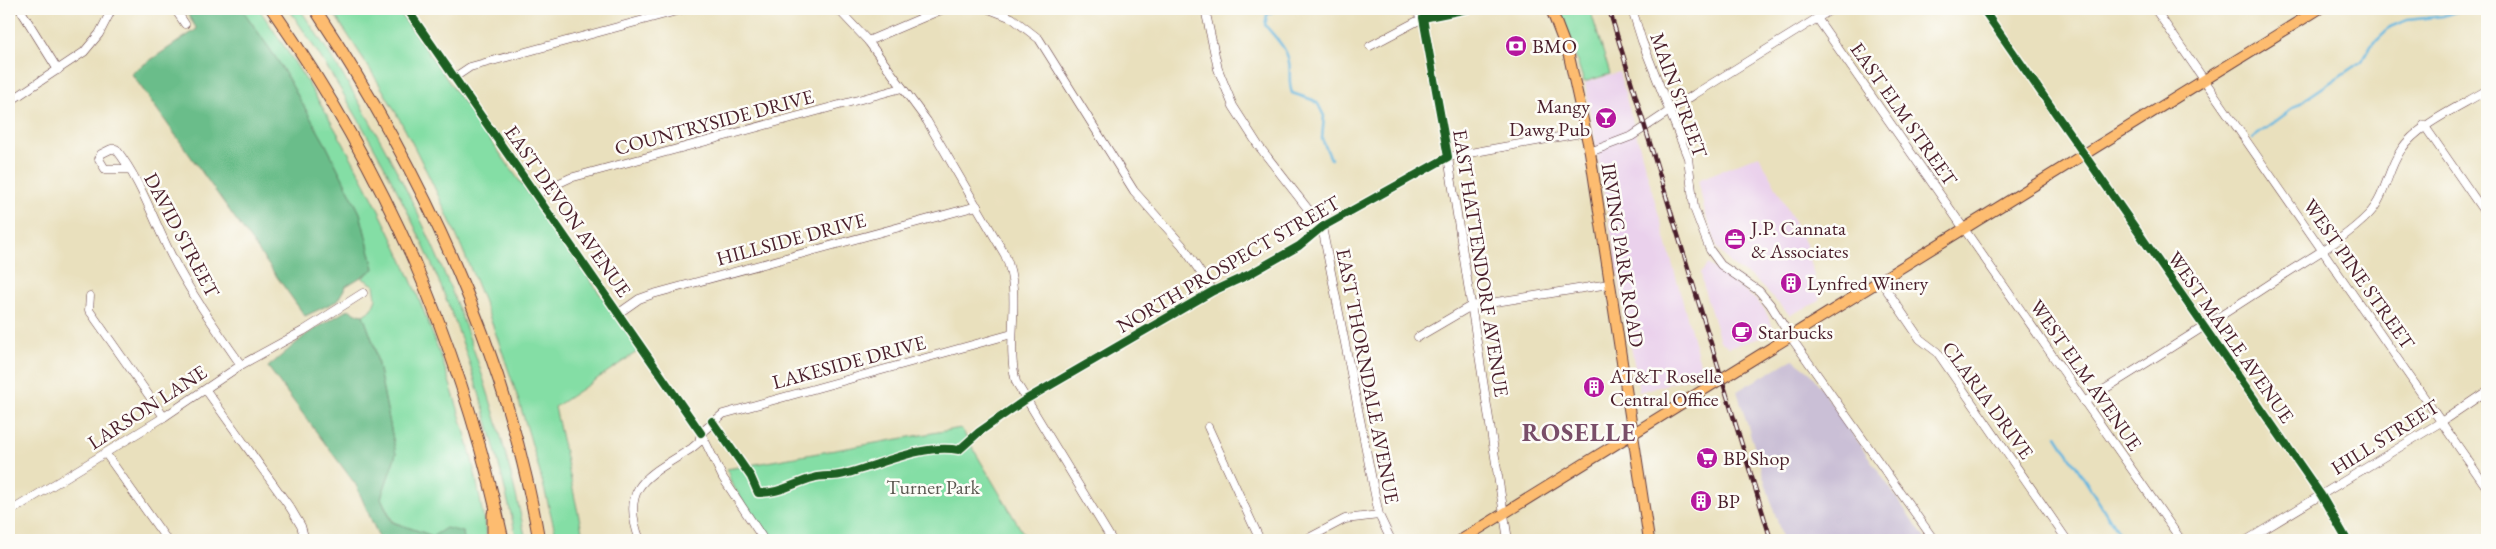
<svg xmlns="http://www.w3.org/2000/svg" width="2496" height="549" font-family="'EB Garamond',serif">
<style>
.built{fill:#ead1ec}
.industrial{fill:#cabfd6}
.green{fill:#84dea5;stroke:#677e68}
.forest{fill:#6bbd8a;stroke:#5a6e5a}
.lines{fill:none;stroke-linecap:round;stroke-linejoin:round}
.stream{stroke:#63b6df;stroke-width:2.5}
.minor-casing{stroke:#623c41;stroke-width:9}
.major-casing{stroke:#623c41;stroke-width:12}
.highway-casing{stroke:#623c41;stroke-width:13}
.minor{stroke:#fff;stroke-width:8}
.major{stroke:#fdbc70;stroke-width:10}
.highway{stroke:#fdbc70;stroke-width:11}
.rail-casing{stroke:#4a1f2b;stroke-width:4.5}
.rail{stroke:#fdfcf7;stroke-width:2.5;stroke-dasharray:8;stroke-linecap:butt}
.cycleway-casing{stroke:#fdfcf7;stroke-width:11}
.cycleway{stroke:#1b5e20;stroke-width:8}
.labels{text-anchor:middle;stroke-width:5;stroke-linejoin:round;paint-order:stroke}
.poi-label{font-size:20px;fill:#4a1f2b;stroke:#fdfcf7;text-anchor:start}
.street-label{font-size:20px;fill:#4a1f2b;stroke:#fdfcf7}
.park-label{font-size:20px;fill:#5b5850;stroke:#fdfcf7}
.district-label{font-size:25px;font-weight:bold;letter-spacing:1px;fill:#794e69;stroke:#fdfcf7}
</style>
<rect width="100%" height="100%" fill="#fdfcf7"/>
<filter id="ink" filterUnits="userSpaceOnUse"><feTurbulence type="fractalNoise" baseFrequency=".02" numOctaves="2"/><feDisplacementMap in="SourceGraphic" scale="10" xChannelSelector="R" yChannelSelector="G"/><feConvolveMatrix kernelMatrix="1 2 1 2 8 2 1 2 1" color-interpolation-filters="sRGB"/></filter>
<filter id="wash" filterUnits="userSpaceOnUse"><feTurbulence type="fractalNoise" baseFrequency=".0096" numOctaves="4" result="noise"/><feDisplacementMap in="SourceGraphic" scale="20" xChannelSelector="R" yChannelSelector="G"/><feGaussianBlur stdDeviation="1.12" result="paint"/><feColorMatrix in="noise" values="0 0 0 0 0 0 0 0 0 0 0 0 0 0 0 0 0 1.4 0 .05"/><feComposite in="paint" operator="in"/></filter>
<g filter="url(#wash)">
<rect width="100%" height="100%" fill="#e9e0bd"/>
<g class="built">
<polygon points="1619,72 1703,374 1639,392 1585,83"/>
<polygon points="1759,155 1807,246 1820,301 1790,315 1752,277 1733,266 1718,249 1705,213 1698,180"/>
<polygon points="1708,264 1756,300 1765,310 1773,327 1765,337 1729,347 1720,341 1704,289 1701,273"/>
</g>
<polygon class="industrial" points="1793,359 1809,371 1926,540 1783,540 1737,391"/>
<g class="green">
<path d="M242 9H259C349 139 422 279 465 433 475 468 481 504 487 540H464L463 532 433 536 393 522 381 498 396 454 374 345 363 315 372 309 376 299 374 285 362 278 374 268 360 213 326 145 278 61Z"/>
<path d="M289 9H300C413 175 485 343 526 540H517C502 475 486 410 464 347 422 226 360 114 289 9Z"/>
<path d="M331 9H397L640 350 555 407 584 540H557C523 395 472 253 401 122 380 83 355 46 331 9Z"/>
<polygon points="1560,9 1590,9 1610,74 1584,82"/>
<polygon points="961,428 1027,540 769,540 731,483 727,469"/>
</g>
<g class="forest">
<polygon points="184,9 242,9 278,61 326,145 360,213 374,269 346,286 337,301 305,316 131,73 197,29"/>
<polygon points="349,309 354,313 363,315 374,345 396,454 381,498 392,522 433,536 446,528 463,532 464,540 380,540 356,485 268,367 307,334"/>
</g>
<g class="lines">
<g class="stream">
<path d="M1276 9 1267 15 1265 25C1274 36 1287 48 1289 62 1291 72 1288 83 1292 93L1313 100 1318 104 1324 116 1322 139 1331 159"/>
<polyline points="2253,138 2307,98 2362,61 2371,45 2390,27 2407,20 2443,16 2464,9"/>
<polyline points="2057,436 2123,540"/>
</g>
</g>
</g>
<g filter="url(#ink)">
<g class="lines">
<g class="minor-casing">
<g id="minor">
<polyline points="20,9 58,70"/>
<polyline points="175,9 185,24"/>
<polyline points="407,9 701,433 723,478 764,540"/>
<path d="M838 9 868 41 927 121 1005 255C1023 295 1005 340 1016 382L1112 540"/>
<polyline points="989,9 1012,18 1039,39 1134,191 1182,245 1213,291"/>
<polyline points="1205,9 1218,69 1233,106 1258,145 1322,227 1379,515 1391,540"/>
<polyline points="1413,9 1423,18"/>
<polyline points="1632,9 1642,41 1688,158 1694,208 1710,250 1721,265 1759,291 1770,304 1790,336 1934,540"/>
<polyline points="1983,9 2321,495 2347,540"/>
<polyline points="2155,9 2487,488"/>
<polyline points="1423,18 1448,157 1508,540"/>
<polyline points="1817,18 2181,540"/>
<polyline points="868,41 943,9"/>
<polyline points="1370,46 1423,18 1468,9"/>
<polyline points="455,77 470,67 684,9"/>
<polyline points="9,102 84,52 99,34 112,9"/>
<polyline points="2424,125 2487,216"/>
<polyline points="1590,152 1632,136 1695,94 1832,9"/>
<path d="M129 169H105L99 159 101 154 111 149H116C141 181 153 219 171 255 191 294 216 329 241 365"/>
<polyline points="536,194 570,178 902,88"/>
<polyline points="1880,280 1920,339 1937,352 2067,540"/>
<polyline points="90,296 89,310 164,417"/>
<polyline points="619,313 639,299 653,294 977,206"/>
<polyline points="1418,337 1471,306 1609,284"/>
<polyline points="206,390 291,509 301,526 305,540"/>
<polyline points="1025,400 1213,291 1248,275 1299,246 1322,227 1448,157 1586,132"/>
<path d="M2084 402C2150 361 2215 320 2279 278 2309 258 2344 240 2369 214 2386 196 2387 170 2401 150 2417 125 2461 106 2487 90"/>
<polyline points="1208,427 1260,540"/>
<polyline points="106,454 167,540"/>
<polyline points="9,512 164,417 241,365 303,331 363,293"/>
<path d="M640 540C618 484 651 475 692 448L699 442 701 433 723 414 1012 334"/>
<polyline points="1305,540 1345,519 1379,515"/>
<polyline points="2247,540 2441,422 2487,391"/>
</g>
</g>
<g class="major-casing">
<g id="major">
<polyline points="1551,9 1569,56 1590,152 1649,540"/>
<polyline points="1461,540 2319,9"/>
</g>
</g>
<g class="highway-casing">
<g id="highway">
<path d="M272 9C387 175 460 342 503 540"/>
<path d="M315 9C421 170 506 349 539 540"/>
<polyline points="493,514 493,540"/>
</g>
</g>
<use href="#minor" class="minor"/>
<use href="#major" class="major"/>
<use href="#highway" class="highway"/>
<g class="rail-casing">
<polyline id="rail" points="1609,9 1771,540"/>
</g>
<use href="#rail" class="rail"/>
<g class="cycleway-casing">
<g id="cycleway">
<polyline points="407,9 701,433"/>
<polyline points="1983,9 2321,495 2347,540"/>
<path d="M712 421 751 477 758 493C778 494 794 483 813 478 822 475 831 477 840 475 877 467 920 443 959 450L979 432 1025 400 1213 291 1248 275 1299 246 1322 227 1448 157 1423 18 1468 9"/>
</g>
</g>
<use href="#cycleway" class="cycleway"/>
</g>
</g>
<defs>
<g id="bank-disc" transform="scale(1.125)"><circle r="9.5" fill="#b5179e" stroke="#fdfcf7"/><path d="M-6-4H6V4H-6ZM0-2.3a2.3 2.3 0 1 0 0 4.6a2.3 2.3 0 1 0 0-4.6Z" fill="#fff"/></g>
<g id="bar-disc" transform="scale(1.125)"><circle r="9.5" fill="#b5179e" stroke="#fdfcf7"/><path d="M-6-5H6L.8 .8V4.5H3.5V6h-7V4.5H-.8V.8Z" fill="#fff"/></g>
<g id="office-disc" transform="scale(1.125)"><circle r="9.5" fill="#b5179e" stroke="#fdfcf7"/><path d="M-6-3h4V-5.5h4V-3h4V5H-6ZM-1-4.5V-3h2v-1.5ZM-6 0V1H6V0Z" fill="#fff"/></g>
<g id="building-disc" transform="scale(1.125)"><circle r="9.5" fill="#b5179e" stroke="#fdfcf7"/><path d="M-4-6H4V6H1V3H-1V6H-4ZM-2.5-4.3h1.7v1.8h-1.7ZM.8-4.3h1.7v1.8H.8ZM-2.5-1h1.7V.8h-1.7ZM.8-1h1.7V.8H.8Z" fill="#fff"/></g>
<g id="cafe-disc" transform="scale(1.125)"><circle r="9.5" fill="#b5179e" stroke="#fdfcf7"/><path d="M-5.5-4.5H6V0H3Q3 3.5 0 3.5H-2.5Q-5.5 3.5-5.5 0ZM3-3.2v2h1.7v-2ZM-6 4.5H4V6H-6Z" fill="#fff"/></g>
<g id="supermarket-disc" transform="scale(1.125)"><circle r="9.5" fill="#b5179e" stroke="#fdfcf7"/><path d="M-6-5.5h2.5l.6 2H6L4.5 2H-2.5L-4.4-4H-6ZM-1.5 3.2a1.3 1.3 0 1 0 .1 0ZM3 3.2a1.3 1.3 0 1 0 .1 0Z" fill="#fff"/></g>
</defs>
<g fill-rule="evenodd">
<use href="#bank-disc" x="1516" y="46"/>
<use href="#bar-disc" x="1606" y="118"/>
<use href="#office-disc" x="1735" y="239"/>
<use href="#building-disc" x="1791" y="283"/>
<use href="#cafe-disc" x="1742" y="332"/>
<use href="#building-disc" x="1594" y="387"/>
<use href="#supermarket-disc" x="1707" y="458"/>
<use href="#building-disc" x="1701" y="501"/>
</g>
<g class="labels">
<g class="poi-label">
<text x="1532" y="53">BMO</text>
<text x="1590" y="113" text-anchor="end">Mangy<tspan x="1590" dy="23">Dawg Pub</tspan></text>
<text x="1751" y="235">J.P. Cannata<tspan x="1751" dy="23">&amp; Associates</tspan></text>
<text x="1807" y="290">Lynfred Winery</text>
<text x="1758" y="339">Starbucks</text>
<text x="1610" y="383">AT&amp;T Roselle<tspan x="1610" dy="23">Central Office</tspan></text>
<text x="1723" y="465">BP Shop</text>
<text x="1717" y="508">BP</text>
</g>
<g class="street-label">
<text transform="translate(1679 95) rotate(70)" y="7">MAIN STREET</text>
<text transform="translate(1904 114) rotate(55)" y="7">EAST ELM STREET</text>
<text transform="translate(714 122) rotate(-15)" y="7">COUNTRYSIDE DRIVE</text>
<text transform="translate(568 211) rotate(55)" y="7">EAST DEVON AVENUE</text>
<text transform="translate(182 235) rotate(62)" y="7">DAVID STREET</text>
<text transform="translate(791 239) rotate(-15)" y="7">HILLSIDE DRIVE</text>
<text transform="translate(1623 255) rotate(81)" y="7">IRVING PARK ROAD</text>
<text transform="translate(1481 263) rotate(81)" y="7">EAST HATTENDORF AVENUE</text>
<text transform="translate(1228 264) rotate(-30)" y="7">NORTH PROSPECT STREET</text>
<text transform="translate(2359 274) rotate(55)" y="7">WEST PINE STREET</text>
<text transform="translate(2231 337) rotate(55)" y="7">WEST MAPLE AVENUE</text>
<text transform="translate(849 362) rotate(-15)" y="7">LAKESIDE DRIVE</text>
<text transform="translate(2086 375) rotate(55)" y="7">WEST ELM AVENUE</text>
<text transform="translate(1368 376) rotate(79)" y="7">EAST THORNDALE AVENUE</text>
<text transform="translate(1988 400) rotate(54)" y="7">CLARIA DRIVE</text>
<text transform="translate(147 407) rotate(-33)" y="7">LARSON LANE</text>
<text transform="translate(2385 437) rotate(-32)" y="7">HILL STREET</text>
</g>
<g class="park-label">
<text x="933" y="494">Turner Park</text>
</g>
<g class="district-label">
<text x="1579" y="441">ROSELLE</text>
</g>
</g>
<rect width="2496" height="549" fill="none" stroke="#fdfcf7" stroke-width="30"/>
</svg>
